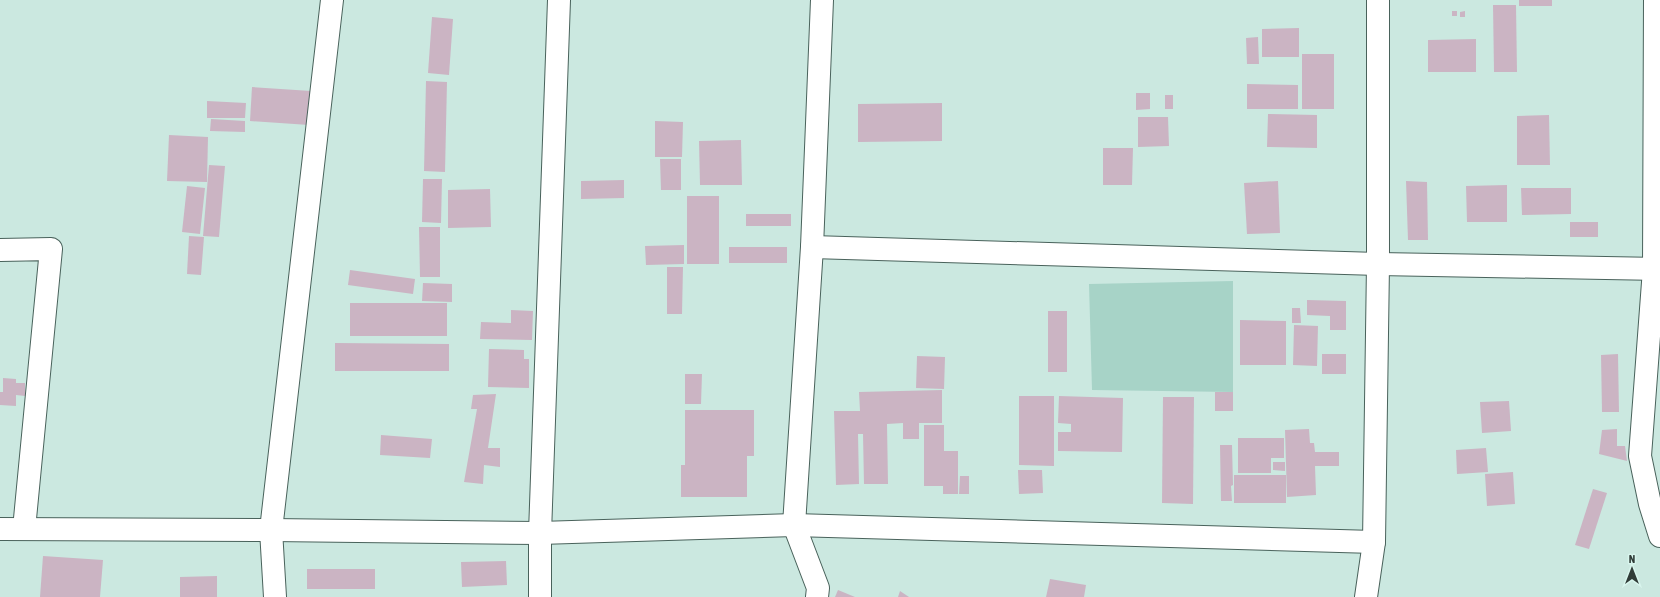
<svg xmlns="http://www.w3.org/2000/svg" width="1660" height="597" font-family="'Asap Condensed',sans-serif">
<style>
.green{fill:#a7d3c7}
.building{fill:#cbb4c3}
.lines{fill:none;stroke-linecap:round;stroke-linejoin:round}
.minor-casing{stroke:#49625b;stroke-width:24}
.minor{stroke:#fff;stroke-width:22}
</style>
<rect width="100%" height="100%" fill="#cbe8e0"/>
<polygon class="green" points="1233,281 1233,392 1092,390 1089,284"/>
<g class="building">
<rect x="1519" y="0" width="33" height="6"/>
<polygon points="1493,5 1516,5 1517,72 1494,72"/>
<rect x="1452" y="11" width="5" height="5"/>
<polygon points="1465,11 1465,17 1460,17 1460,12"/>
<polygon points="432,17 453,19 449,75 428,73"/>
<polygon points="1299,28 1299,57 1262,57 1262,29"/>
<polygon points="1258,37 1259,64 1247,64 1246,38"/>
<polygon points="1476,39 1476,72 1428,72 1428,40"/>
<rect x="1302" y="54" width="32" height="55"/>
<polygon points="426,81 447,82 445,172 424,171"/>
<polygon points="1247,84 1298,85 1298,109 1247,109"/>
<polygon points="252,87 311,91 309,125 250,121"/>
<polygon points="1136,93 1150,93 1150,109 1136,110"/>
<rect x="1165" y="95" width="8" height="14"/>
<polygon points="207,101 246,103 245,118 207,118"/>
<polygon points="942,103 942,141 858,142 858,104"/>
<polygon points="1268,114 1317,115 1317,148 1267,147"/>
<polygon points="1549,115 1550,165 1517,165 1517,116"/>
<polygon points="1138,117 1168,117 1169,146 1138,147"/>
<polygon points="211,119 245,121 245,132 210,131"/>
<polygon points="655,121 683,122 682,157 655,157"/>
<polygon points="169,135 208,137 207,182 167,181"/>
<polygon points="741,140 742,185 700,185 699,141"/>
<polygon points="1103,148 1133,148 1132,185 1103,185"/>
<polygon points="660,159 681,159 681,190 661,190"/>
<polygon points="209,165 225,166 219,237 203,236"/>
<polygon points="423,179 442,179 441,223 422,222"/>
<polygon points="624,180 624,198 581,199 581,181"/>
<polygon points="1278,181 1280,233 1247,234 1244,183"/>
<polygon points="1406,181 1427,182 1428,240 1408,240"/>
<polygon points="1507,185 1507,222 1467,222 1466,186"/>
<polygon points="187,186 205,188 200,234 182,232"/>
<polygon points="1521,188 1571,188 1571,214 1522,215"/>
<polygon points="490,189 491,227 448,228 448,190"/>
<rect x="687" y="196" width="32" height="68"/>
<rect x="746" y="214" width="45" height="12"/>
<rect x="1570" y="222" width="28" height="15"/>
<polygon points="419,227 440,227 440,277 420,277"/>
<polygon points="189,236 204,237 201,275 187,274"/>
<polygon points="684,245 684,264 646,265 645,246"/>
<rect x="729" y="247" width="58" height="16"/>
<polygon points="667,267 683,267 682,314 667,314"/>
<polygon points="350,270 415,279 413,294 348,285"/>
<polygon points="423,283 452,284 452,302 422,301"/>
<polygon points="1307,300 1346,301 1346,330 1330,330 1330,316 1307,315"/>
<rect x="350" y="303" width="97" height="33"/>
<polygon points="1292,308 1300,308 1301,323 1292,323"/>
<polygon points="511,310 533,311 532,340 480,339 481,322 511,323"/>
<rect x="1048" y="311" width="19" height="61"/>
<polygon points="1240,320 1286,321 1286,365 1240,365"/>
<polygon points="1294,325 1318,326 1317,366 1293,365"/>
<polygon points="335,343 449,344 449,371 335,371"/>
<polygon points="489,349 524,350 524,359 529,359 529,388 488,387"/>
<rect x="1322" y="354" width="24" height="20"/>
<polygon points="1618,354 1619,412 1602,412 1601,355"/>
<polygon points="917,356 945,357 944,389 916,388"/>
<polygon points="685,374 702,374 701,404 685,404"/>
<polygon points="3,378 16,379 16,383 25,383 25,396 16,395 16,406 0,405 0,392 3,392"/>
<polygon points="942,390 942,423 919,423 919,439 903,439 903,423 887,424 888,484 864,484 863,434 858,434 859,484 836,485 834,411 860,411 859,392"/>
<rect x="1215" y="392" width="18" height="19"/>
<polygon points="496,394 488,448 500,448 500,467 484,465 483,484 464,482 477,409 471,409 473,395"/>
<polygon points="1019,396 1054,396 1054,466 1019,465"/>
<polygon points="1059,396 1123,398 1122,452 1058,451 1058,432 1071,432 1071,424 1058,423"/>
<polygon points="1163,397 1194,397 1193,504 1162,503"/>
<polygon points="1509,401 1511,431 1482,433 1480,402"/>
<polygon points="685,410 754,410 754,456 747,456 747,497 681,497 681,465 685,465"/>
<polygon points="924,425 944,425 944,451 958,451 958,494 943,494 943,486 924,486"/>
<polygon points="1309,429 1310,443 1314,443 1315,452 1339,452 1339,466 1315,466 1316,495 1287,497 1285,430"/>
<polygon points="1617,429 1617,446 1625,446 1627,461 1599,454 1602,430"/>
<polygon points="381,435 432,439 430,458 380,455"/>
<polygon points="1238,438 1284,438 1284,458 1271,458 1271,473 1238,473"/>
<polygon points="1220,445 1232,445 1233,485 1231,486 1232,501 1221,501"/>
<polygon points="1486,448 1488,472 1457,474 1456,450"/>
<polygon points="1273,462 1285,462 1285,471 1273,470"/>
<polygon points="1018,470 1042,470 1043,493 1019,494"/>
<polygon points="1513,472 1515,504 1487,506 1485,474"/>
<rect x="1234" y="475" width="52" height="28"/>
<polygon points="960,476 969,476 969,494 959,494"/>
<polygon points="1593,489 1607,493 1589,549 1575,545"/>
<polygon points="43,556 103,560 100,597 40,597"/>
<polygon points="506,561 507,585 462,587 461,562"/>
<rect x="307" y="569" width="68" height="20"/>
<polygon points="217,576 217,597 180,597 180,577"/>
<polygon points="1050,579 1086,585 1084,597 1046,597"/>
<polygon points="838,590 855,597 835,597"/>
<polygon points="900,591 909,597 898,597"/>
</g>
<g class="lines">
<g class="minor-casing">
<g id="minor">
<polyline points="1655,0 1654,269 1640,456 1650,504 1660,536"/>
<polyline points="812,247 1378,264 1660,269"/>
<polyline points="0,250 51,249 24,529"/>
<polyline points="0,529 271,530 540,533 794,525 1374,542"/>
<polyline points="275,597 271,530 332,0"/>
<polyline points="540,597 540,533 559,0"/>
<polyline points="817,597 818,588 794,525 812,247 822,0"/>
<polyline points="1366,597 1374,542 1378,264 1378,0"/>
</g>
</g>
<use href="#minor" class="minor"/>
</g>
<g transform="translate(1632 569)" stroke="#d8f5ed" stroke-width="3" paint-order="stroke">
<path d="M0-3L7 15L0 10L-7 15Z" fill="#303c38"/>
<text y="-6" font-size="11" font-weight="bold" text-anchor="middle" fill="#303c38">N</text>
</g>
</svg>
